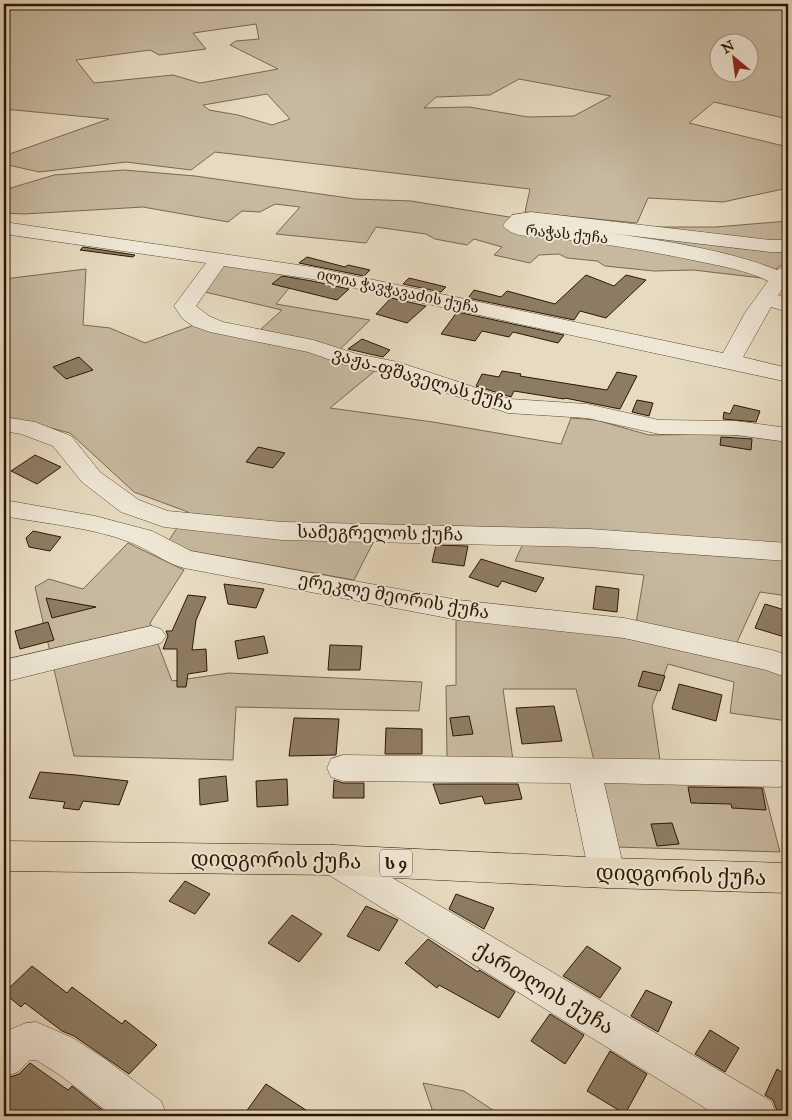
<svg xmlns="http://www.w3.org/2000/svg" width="792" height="1120" font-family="'IM FELL Great Primer','Noto Serif Georgian',serif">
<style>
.green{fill:#c6b9a0;stroke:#796850;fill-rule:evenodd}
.building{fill:#8d7c64;stroke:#2c1701}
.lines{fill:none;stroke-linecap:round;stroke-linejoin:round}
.minor-casing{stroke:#5a4831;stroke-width:1}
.highway-casing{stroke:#2c1701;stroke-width:1}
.minor{fill:#efe7d6;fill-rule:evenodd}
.highway{fill:#e6dac0;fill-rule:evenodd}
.labels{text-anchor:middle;stroke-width:4;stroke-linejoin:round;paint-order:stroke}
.far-street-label{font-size:15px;fill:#2c1701;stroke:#efe7d6}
.shield{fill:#efe7d6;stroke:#665541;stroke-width:1}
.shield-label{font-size:16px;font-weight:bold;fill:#2c1701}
.street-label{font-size:18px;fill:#2c1701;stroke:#efe7d6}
.near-street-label{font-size:21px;fill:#2c1701;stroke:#efe7d6}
</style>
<rect width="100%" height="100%" fill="#e6dac0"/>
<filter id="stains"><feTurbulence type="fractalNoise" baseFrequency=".004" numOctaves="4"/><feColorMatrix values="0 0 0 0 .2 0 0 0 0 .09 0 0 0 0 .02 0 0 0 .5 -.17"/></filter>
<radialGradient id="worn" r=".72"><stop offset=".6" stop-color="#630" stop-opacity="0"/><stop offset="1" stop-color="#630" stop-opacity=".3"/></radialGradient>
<g class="green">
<path d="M4 4H788V119L714 102 689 123 788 147V188L723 202 648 198 637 223 525 212 530 189 215 152 191 170 126 162 39 172 4 164V156L109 119 4 109ZM256 24 259 39 236 41 230 45 278 69 200 83 173 75 94 83 76 60 150 50 159 55 206 49 193 33ZM720 42H750V72H720ZM519 79 611 96 574 116 528 117 469 107 424 108 436 97 490 95ZM267 94 290 119 272 125 238 115 209 110 203 105Z"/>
<polygon points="124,170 195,176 355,199 411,201 509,217 522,215 645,227 716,227 788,221 788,261 762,278 693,270 654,271 605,266 597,261 567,258 559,254 539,255 530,263 494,255 502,247 474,239 467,245 435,239 426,234 376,227 366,243 276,234 300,207 275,204 260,212 242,211 228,222 143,207 24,214 4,213 4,190 54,175"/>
<polygon points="223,263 299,276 276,304 370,320 330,359 336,362 376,370 330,408 433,422 561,444 571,418 596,420 649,435 728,434 784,441 786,463 788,464 788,596 760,592 737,642 788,656 788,721 730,713 734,682 668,664 652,706 660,760 757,763 780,852 616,847 576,689 503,689 513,760 447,758 446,686 456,685 456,600 636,623 644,575 515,561 529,531 381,527 354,580 191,551 167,543 188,512 134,492 70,433 11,418 4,426 4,279 86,269 83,325 110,328 145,343 197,324 250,339 282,310 205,292"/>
<polygon points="128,543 184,570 150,623 172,681 229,673 422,682 419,711 236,707 233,760 74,756 35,587 49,579 83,589"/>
<polygon points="423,1083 464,1091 502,1116 439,1116 433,1112"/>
</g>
<g class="building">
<polygon points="83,247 135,255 133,257 80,250"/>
<polygon points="307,257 345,267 348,265 370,270 364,276 299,263"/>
<polygon points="586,275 614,286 626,275 646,280 606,318 580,311 574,320 468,298 474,290 501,297 507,291 555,304"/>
<polygon points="282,276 312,281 349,289 337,300 272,284"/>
<polygon points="409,278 446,287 441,292 403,284"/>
<polygon points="391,298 426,306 407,323 376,314"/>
<polygon points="457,312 564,335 558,343 513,332 509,337 482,331 475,341 441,334"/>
<polygon points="362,339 390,350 383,357 348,349"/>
<polygon points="79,357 93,370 66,379 53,367"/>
<polygon points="502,371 521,374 520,376 607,390 617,372 637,376 620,409 565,398 564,399 514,391 511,397 476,386 482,374 499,377"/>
<polygon points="637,400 653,403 649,416 632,412"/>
<polygon points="734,405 760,411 756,422 723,419 724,412 730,414"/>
<polygon points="721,437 752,439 751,450 720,445"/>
<polygon points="258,447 285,453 273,468 246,462"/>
<polygon points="35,455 61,467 37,484 11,471"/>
<polygon points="33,531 61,537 50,551 29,547 26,538"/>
<polygon points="436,545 468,546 464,566 432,562"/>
<polygon points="481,559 510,568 544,578 536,592 502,581 498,587 469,577"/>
<polygon points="224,584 264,589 256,608 228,604"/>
<polygon points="596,586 619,589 617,612 593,609"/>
<polygon points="188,595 206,597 196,620 192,650 206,649 207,671 188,674 186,687 177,687 177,649 163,649 168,636 166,631 172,631"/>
<polygon points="46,598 96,607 52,618"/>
<polygon points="765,604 788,611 788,638 755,628"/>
<polygon points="48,622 54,640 20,649 15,631"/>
<polygon points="264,636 268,653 238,659 235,641"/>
<polygon points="330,645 362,646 360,670 328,670"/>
<polygon points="643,671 665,676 660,691 638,686"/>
<polygon points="679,684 722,695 716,721 672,709"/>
<polygon points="554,706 562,741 522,744 516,708"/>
<polygon points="469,716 473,734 453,736 450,718"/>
<polygon points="294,718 339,719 336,755 289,756"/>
<polygon points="386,728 422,729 422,754 385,754"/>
<polygon points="40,772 76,775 128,781 119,805 83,801 79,810 63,808 65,802 29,798"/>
<polygon points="226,776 228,801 200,805 199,779"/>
<polygon points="287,779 288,805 257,807 256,781"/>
<polygon points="334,780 343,783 364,783 364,798 333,798"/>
<polygon points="433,784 518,784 522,799 485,804 482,796 440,804"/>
<polygon points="688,787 762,788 766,810 732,808 731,804 691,803"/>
<polygon points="672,823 679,844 657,846 651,824"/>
<polygon points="185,881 210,894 195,914 169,901"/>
<polygon points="456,894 494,908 484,929 449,909"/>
<polygon points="366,906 398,920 379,951 347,936"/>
<polygon points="292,915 322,934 299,962 268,943"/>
<polygon points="428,939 478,972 479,970 515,992 499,1018 439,985 437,988 405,963"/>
<polygon points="587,946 621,968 600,998 563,976"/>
<polygon points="32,966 67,993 72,987 122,1024 125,1020 157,1045 129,1074 74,1036 62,1031 25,1003 21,1007 4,993"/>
<polygon points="646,990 672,1002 658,1032 631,1016"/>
<polygon points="550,1014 584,1035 565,1064 531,1041"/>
<polygon points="710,1030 739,1048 725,1072 695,1054"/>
<polygon points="610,1051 647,1074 625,1114 587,1091"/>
<polygon points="30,1063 68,1090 72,1086 110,1116 18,1116 4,1106 4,1079 19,1074"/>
<polygon points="777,1069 788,1076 788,1116 779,1116 773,1100 765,1095"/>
<polygon points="266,1084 315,1116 243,1116"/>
</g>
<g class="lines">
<g class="minor-casing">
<g id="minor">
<path d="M531 212 770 240H788V252H770L574 229C636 236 720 247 777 270L788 265V282L778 295 788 299V312L771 307 743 357 788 368V382L312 279 224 266 196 306 209 316 223 322 313 340 357 354 398 362 510 399 587 404 659 420 736 421 788 428V442L736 435 659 434 587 418 508 413 385 373 345 365 308 352 210 332 193 326 183 319 174 306 206 263 4 234V222L312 267 723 353 745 313 768 281C746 270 721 266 697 261 650 251 602 243 553 238 538 236 512 239 503 225L512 215Z"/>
<polygon points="4,417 35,422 71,436 100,472 139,500 168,511 282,522 589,529 788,543 788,561 589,547 282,540 164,527 121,512 82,482 53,446 21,434 4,431"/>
<path d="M4 500 95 516 152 531 191 551 458 600 624 618 772 650 788 655V678L766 670 624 638 458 620 184 568C165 563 150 550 132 543 92 527 46 524 4 516Z"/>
<polygon points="151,626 161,629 166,636 161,643 4,682 4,660"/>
<polygon points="343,755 779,761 788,764 788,784 779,787 604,783 625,873 620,884 607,888 594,884 589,873 570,783 343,781 331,777 327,768 331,759"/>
<polygon points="333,845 345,850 771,1101 777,1116 718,1116 321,870 315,860 321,850"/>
<polygon points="36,1022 73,1038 105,1059 161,1101 167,1116 113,1116 60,1075 36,1060 30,1060 18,1072 4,1077 4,1032 26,1023"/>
</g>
</g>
<g class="highway-casing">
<polygon id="highway" points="4,841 333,845 607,858 788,863 788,893 607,888 333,875 4,871"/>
</g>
<use href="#minor" class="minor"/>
<use href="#highway" class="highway"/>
</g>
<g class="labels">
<g class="far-street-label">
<text transform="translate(567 234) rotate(6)" y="5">რაჭას ქუჩა</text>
<text transform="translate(398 291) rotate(12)" y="5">ილია ჭავჭავაძის ქუჩა</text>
</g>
<rect class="shield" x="380" y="849.5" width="32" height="27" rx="4"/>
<g class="shield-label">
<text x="396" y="869">ს 9</text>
</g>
<g class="street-label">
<text transform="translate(423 379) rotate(16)" y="6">ვაჟა-ფშაველას ქუჩა</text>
<text transform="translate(380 533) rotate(1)" y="6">სამეგრელოს ქუჩა</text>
<text transform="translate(394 596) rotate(10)" y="6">ერეკლე მეორის ქუჩა</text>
</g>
<g class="near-street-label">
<text transform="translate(276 860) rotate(1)" y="7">დიდგორის ქუჩა</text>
<text transform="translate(681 875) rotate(2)" y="7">დიდგორის ქუჩა</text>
<text transform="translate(544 988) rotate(31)" y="7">ქართლის ქუჩა</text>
</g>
</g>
<rect width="792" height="1120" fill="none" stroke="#e6dac0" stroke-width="20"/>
<rect x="5" y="5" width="782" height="1110" fill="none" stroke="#2c1701" stroke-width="2.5"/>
<rect x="10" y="10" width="772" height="1100" fill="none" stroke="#2c1701"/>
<g transform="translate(734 58) rotate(331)"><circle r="24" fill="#efe7d6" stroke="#a19481"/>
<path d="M0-4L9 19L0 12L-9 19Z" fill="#8f2418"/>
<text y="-8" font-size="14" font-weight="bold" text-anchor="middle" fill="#2c1701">N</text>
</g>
<rect width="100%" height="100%" filter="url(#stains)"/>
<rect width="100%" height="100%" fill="url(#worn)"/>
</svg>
